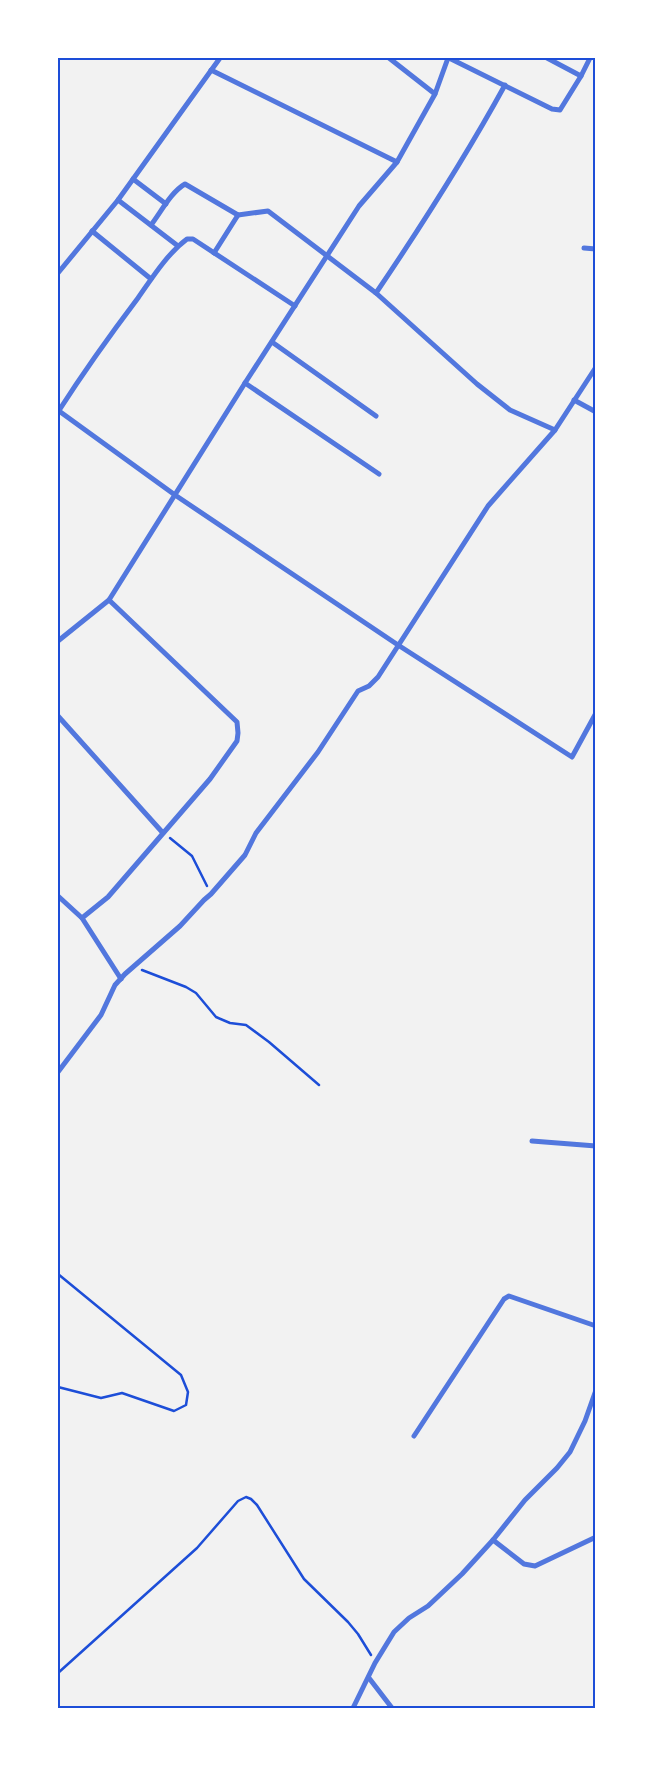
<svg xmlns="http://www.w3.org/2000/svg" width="653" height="1766" font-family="Ubuntu,sans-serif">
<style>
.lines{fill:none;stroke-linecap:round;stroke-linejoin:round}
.path{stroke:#1d4ed8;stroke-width:2.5}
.minor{stroke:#5277de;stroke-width:5}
.neatline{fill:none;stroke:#1d4ed8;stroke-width:2}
</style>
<rect width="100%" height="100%" fill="#f2f2f2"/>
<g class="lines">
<g class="path">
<polyline points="170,838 192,856 207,886"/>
<polyline points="142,970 186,987 196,993 216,1017 230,1023 246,1025 269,1042 319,1085"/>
<polyline points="58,1274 181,1375 188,1392 186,1405 174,1411 122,1393 101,1398 58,1387"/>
<polyline points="58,1673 197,1548 238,1501 246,1497 251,1499 257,1505 304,1579 348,1622 358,1634 371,1655"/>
</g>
<g class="minor">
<polyline points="389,58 435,94"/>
<polyline points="449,58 552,109 560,110 581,76 590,58"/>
<polyline points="547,58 581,76"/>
<polyline points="211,70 397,162"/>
<polyline points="133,179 166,204"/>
<polyline points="118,200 178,246"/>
<path d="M151 225C161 212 171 192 185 184L238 215 268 211 376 293 477 384 510 410 555 430"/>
<polyline points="92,231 151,279"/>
<polyline points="584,248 596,249"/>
<polyline points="214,253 238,215"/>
<polyline points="58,273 118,200 220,58"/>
<path d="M376 293C422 225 466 156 505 85"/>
<polyline points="272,342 376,416"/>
<polyline points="245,383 379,474"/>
<polyline points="574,400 596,412"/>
<polyline points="59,411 175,495 398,645 572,757 596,713"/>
<path d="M58 412C83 373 110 335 138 298 152 278 167 254 187 239H193L295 306"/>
<polyline points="58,641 109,600 245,383 359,206 397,162 435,94 448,58"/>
<polyline points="58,716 163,833"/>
<polyline points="58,896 82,918 108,897 210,779 237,741 238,733 237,722 109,600"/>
<polyline points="82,918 121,979"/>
<polyline points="58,1072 101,1015 115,985 125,974 180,926 204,900 211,894 245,855 256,833 318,752 358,691 369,686 378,677 488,506 555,430 596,367"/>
<polyline points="532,1141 596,1146"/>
<polyline points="414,1436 504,1299 509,1296 596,1326"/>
<polyline points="493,1540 524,1564 535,1566 596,1537"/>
<polyline points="369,1678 392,1708"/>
<polyline points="353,1708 375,1663 394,1632 409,1618 428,1606 462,1574 493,1540 525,1500 557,1468 570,1452 585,1421 596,1390"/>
</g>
</g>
<rect width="653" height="1766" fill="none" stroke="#ffffff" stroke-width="118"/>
<rect x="59" y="59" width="535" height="1648" class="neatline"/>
</svg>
